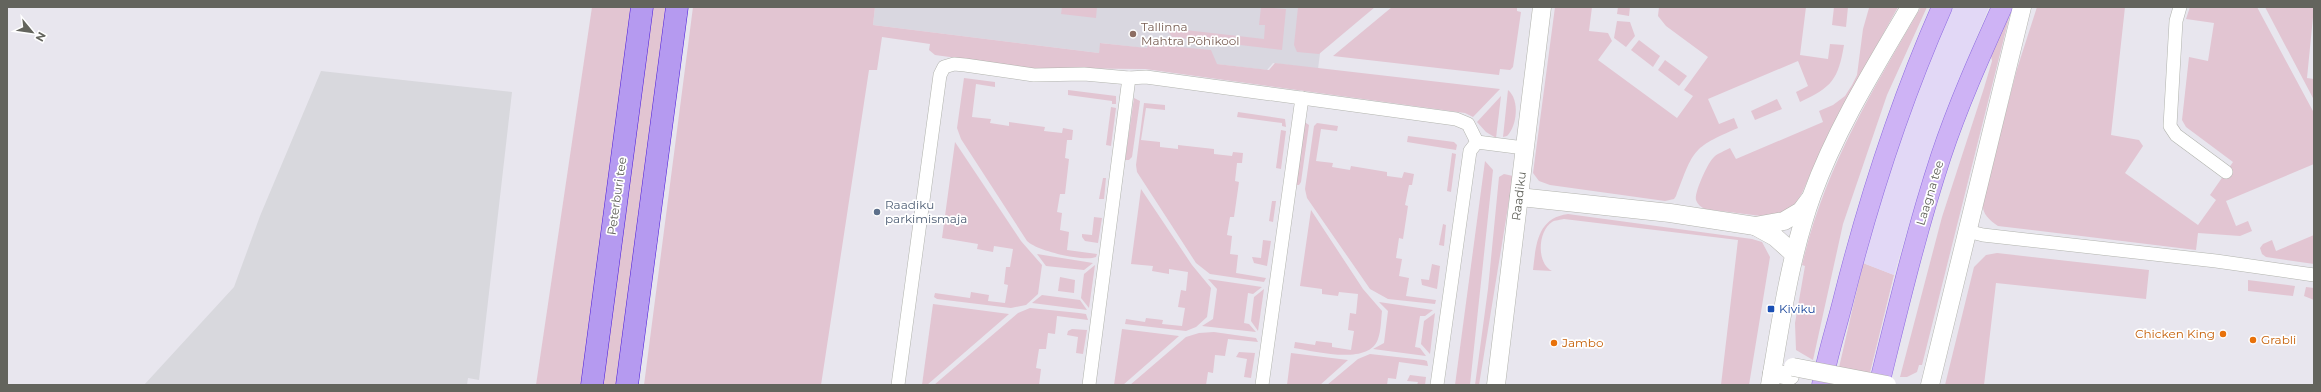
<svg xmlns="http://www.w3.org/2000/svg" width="2321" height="392" font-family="Montserrat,sans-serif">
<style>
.industrial{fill:#d8d8dd}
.education{fill:#d9d7e0}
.green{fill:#e2c5d2}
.sand{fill:#e2d8f6}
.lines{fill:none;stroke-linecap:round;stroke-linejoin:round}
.street-casing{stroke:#b2b4ae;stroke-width:14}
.secondary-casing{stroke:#b3b4ae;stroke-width:19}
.primary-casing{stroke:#8d6be1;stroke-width:21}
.highway-casing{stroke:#4b1bd8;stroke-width:23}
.street{stroke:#fff;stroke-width:13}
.secondary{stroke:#fff;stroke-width:18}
.primary{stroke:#ceb3f5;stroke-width:20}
.highway{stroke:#b59af0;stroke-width:22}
.secondary-bridge-casing{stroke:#b3b4ae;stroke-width:19;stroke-linecap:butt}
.secondary-bridge{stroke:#fff;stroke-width:18}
.education-dot{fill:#8d6e63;stroke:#fff;stroke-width:1.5}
.service-dot{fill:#5c6f8a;stroke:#fff;stroke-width:1.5}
.transit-dot{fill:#1a4fb4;stroke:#fff;stroke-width:1.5}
.food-dot{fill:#e8710a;stroke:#fff;stroke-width:1.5}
.labels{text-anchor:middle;stroke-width:3.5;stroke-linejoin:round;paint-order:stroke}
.education-label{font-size:12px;fill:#785e54;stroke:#fff;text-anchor:start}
.street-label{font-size:12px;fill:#63645d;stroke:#fff}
.service-label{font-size:12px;fill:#4e5e75;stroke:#fff;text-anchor:start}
.transit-label{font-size:12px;fill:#164399;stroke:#fff;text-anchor:start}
.food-label{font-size:12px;fill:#c56008;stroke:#fff;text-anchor:start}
</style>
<rect width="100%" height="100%" fill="#e8e6ee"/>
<polygon class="industrial" points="321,71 512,92 479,380 468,378 467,385 144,385 234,287 260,216"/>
<polygon class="education" points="875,7 1326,7 1318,69 1273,63 1267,70 1216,64 1213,56 1101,43 1099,53 873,25"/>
<g class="green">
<polygon points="592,7 634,7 584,385 536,385"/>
<polygon points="653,7 666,7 616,385 602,385"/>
<polygon points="693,7 875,7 873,25 1099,53 1100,43 1147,48 1148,44 1211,50 1217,64 1269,70 1275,63 1500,89 1473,117 1465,113 1145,69 1030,68 935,55 929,50 930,44 882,37 877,70 869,70 821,385 644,385"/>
<polygon points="1062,7 1097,7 1096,18 1061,14"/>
<polygon points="1261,7 1286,9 1282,50 1172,37 1167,30 1168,28 1264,39 1265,25 1259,25"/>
<polygon points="1298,7 1375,7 1319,54 1297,52 1294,45"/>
<polygon points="1392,7 1517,7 1517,11 1521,12 1513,67 1510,70 1500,69 1499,75 1333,56"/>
<path d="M1555 7H1592L1589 31 1608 33 1612 41 1598 60 1677 118 1693 96 1684 90 1708 57 1666 26 1658 16 1659 7H1806L1800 55 1828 59 1830 44 1844 45C1838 80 1832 87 1800 102L1796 92 1808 86 1798 61 1708 99 1719 124 1734 118 1738 128C1691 148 1694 150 1676 196L1674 199 1665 201 1550 185 1539 181 1533 173Z"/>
<polygon points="1618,7 1630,7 1629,16 1617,14"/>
<polygon points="1834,7 1848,7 1846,27 1832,25"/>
<path d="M1898 7 1830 130 1802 193 1793 208 1769 217 1705 209C1701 207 1698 205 1696 200 1694 193 1708 162 1714 157 1718 153 1725 151 1730 148L1736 159 1823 122 1819 111 1833 105 1845 96 1852 85 1857 75 1863 29 1869 8Z"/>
<path d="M1921 7H1927L1887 95 1843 224 1813 360 1796 350 1795 323 1805 266 1802 265C1825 167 1871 93 1921 7Z"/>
<path d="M2037 7H2125L2111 135 2139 140 2143 146 2125 173 2198 225 2216 200 2210 195 2233 162 2186 127 2182 120 2189 57 2208 61 2214 23 2186 19 2190 7H2257L2314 113V164L2226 201 2236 226 2248 221 2252 231 2240 236 2198 233 2196 250 1998 226C1988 219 1981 213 1983 200L2017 69Z"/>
<polygon points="2265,7 2314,7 2307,78 2314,79 2314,100"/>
<polygon points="2011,10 1922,365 1919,365 1917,372 1907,377 1900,377 1942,217 1984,88 1992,61 1991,56"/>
<polygon points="1617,21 1630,22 1635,36 1626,47 1614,38"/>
<polygon points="1639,40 1660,56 1653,67 1631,50"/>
<polygon points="1665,60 1687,76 1679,86 1658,70"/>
<path d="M964 78 995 82V87L976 84 972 117 991 119 990 123 1009 126V122L1045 127 1044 131 1062 133 1063 128 1073 130 1072 140H1067L1065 158 1069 159 1065 194H1060L1057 212 1062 213 1060 230 1069 232 1067 250 1097 254 1096 257C1084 262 1037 251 1027 241L961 139 957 128Z"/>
<polygon points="1068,90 1116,96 1116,104 1112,104 1112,101 1068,95"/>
<path d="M1508 90C1520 100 1517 126 1507 136L1503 137Z"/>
<polygon points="1501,96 1496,138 1486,132 1477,122"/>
<polygon points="1134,98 1140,101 1132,157 1129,160 1125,160"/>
<polygon points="1777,99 1782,109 1755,120 1751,111"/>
<polygon points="1144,103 1165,105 1165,110 1146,108 1141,140 1160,142 1160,147 1178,149 1178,145 1214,149 1214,154 1232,156 1233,152 1243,153 1242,163 1237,163 1235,181 1239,182 1234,217 1230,217 1227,235 1232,236 1230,254 1238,255 1236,273 1266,278 1264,282 1210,274 1196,263 1137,172 1136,165"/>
<polygon points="1111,107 1116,108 1111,146 1106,145"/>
<polygon points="1238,112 1285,119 1286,127 1282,126 1282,123 1237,117"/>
<polygon points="1303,121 1309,125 1301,182 1299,185 1295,185"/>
<polygon points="1317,123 1338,126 1337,131 1321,129 1316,161 1333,163 1332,167 1350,170 1351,166 1387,172 1387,176 1402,178 1404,172 1414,174 1412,185 1409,185 1405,205 1408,206 1403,239 1399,238 1396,258 1402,259 1399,276 1409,278 1406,296 1436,300 1435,304 1388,299 1370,289 1307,198 1305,189 1314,126"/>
<polygon points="1281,130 1286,131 1281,169 1276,168"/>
<polygon points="1408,136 1454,142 1457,145 1456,150 1407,142"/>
<polygon points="955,142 1021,241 1042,265 1038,294 1026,305 1011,308 937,299 934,297 935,293 970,298 971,292 989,295 988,301 1005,303 1008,285 1004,284 1006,267 1010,267 1013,249 994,246 993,252 977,249 978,244 942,238"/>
<polygon points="1452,153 1456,154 1451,192 1447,191"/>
<polygon points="1485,161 1493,170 1470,385 1455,385"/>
<polygon points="1504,174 1513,176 1479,385 1475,385 1488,289 1499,177"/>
<polygon points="1103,178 1106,178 1104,199 1099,199"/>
<polygon points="1141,189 1192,265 1211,288 1207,317 1196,327 1186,331 1125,324 1126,319 1145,322 1146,318 1163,320 1162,324 1182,326 1185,308 1178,307 1181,290 1186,291 1188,272 1169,269 1169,274 1152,271 1153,266 1131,264"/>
<polygon points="1272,201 1276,201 1273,222 1269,221"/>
<path d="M1311 210 1363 289 1382 311C1381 320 1381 331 1378 339 1369 366 1314 351 1294 348L1295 342 1315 345 1316 341 1332 343V347L1351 350 1354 331 1348 330 1350 313 1356 314 1358 294 1339 292 1338 296 1322 294V289L1300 286Z"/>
<path d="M1568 214 1752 239 1762 242 1770 257 1749 385H1721L1738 240 1564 219C1561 220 1555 220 1552 222 1538 231 1536 263 1552 271L1533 270C1536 245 1537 218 1568 214Z"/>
<polygon points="1094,217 1102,218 1098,243 1085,241 1082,237 1082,234 1092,235"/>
<polygon points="1443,224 1446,225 1444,246 1439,245"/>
<polygon points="2314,235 2314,264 2266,257 2262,254 2260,248 2263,244 2272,240 2276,251"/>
<polygon points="1263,240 1271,241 1267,266 1254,263 1252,257 1261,258"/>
<polygon points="1997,253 2149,270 2146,299 1996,283 1984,385 1945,385 1974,267 1986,255"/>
<polygon points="1037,254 1093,263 1084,270 1046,266"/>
<polygon points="1863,263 1894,275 1867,385 1835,385"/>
<polygon points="1432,264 1440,266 1437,289 1422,285 1421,279 1429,280"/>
<polygon points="1095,265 1089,308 1081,298 1084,274"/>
<polygon points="1060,277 1075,280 1074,293 1058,291"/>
<polygon points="1208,279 1262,287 1253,294 1248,293 1244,323 1249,324 1256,332 1202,326 1213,319 1217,289"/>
<polygon points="2248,280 2295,286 2293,296 2248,291"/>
<polygon points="2306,287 2314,288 2314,300 2304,296"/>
<polygon points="1264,289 1258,331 1251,321 1254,297"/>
<polygon points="1042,295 1080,300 1087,310 1032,303"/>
<polygon points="1379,302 1433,310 1425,316 1420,316 1415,347 1420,348 1426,356 1373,349 1384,343 1388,311"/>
<polygon points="933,304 1009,314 927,385 922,385"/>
<polygon points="1030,308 1079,313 1086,314 1088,320 1057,316 1055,334 1048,333 1046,349 1039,349 1036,368 1041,369 1039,385 934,385 1018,313"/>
<polygon points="1435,313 1430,354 1421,344 1424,321"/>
<polygon points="1072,329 1087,330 1083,354 1076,353 1078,337 1067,335 1068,331"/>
<polygon points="1122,329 1179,336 1123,385 1114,385"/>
<polygon points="1214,332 1256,338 1258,342 1228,339 1225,356 1215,355 1213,373 1208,372 1206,385 1130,385 1186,337 1199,333"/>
<polygon points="1239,352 1255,353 1251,378 1244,377 1247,359 1236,357"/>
<polygon points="1291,353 1348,360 1320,385 1287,385"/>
<polygon points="1370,354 1424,360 1427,361 1428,366 1399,362 1396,379 1388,378 1387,385 1327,385 1358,359"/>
<polygon points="1410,375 1426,377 1425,385 1417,385 1418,382 1407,381"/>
</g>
<path class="sand" d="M1952 7H1989C1953 94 1920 184 1894 275L1863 263C1888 175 1916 90 1952 7Z"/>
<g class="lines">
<g class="street-casing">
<g id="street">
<polyline points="2180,7 2176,21 2170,126 2176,135 2226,172"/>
<polyline points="1967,231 1983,235 2216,261 2314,275"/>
<polyline points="898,385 940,75 944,67 954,64 965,65 1034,75 1084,74 1129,78"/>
<polyline points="1089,385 1129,78 1146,77 1456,119 1468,124 1477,142"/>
<polyline points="1262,385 1302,98"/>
<polyline points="1437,385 1470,151 1477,142 1524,148"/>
</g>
</g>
<g class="secondary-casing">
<g id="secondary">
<polyline points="1519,197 1670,213 1755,226 1784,221 1801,211 1810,199"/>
<polyline points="1755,226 1775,237 1794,254"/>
<polyline points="1772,373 1790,376"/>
<polyline points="1496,385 1542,7"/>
<path d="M1770 385C1781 321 1790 256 1812 195 1836 129 1874 68 1910 7"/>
<polyline points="1930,385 2022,7"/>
</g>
</g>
<g class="primary-casing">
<g id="primary">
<path d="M1822 385C1827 355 1837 326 1844 297 1869 198 1901 100 1942 7"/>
<path d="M1879 385C1898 308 1916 232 1941 156 1958 105 1980 56 2002 7"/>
</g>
</g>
<g class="highway-casing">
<g id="highway">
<polyline points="592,385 642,7"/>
<polyline points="627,385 677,7"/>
</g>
</g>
<use href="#street" class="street"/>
<use href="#secondary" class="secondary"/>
<use href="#primary" class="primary"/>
<use href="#highway" class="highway"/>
<g class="secondary-bridge-casing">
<polyline id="secondary-bridge" points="1793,367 1887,385"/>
</g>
<use href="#secondary-bridge" class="secondary-bridge"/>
</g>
<circle class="education-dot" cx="1133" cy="34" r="4"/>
<circle class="service-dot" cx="877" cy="212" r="4"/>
<rect class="transit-dot" x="1767" y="305" width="8" height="8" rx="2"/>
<g class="food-dot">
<circle cx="2223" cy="334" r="4"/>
<circle cx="2253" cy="340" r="4"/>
<circle cx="1554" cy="343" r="4"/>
</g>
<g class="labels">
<g class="education-label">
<text x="1141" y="31">Tallinna<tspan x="1141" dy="14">Mahtra Põhikool</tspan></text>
</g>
<g class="street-label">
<text transform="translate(1930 193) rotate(-73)" y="4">Laagna tee</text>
<text transform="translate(617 196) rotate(-82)" y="4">Peterburi tee</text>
<text transform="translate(1519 196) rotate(-83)" y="4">Raadiku</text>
</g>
<g class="service-label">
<text x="885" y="209">Raadiku<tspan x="885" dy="14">parkimismaja</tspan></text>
</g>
<g class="transit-label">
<text x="1779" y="313">Kiviku</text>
</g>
<g class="food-label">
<text x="2215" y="338" text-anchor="end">Chicken King</text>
<text x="2261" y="344">Grabli</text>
<text x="1562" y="347">Jambo</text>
</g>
</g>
<rect width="2321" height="392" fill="none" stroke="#63645d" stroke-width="16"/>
<g transform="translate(32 32) rotate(119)" stroke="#ffffff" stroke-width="3" paint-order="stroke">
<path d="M0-3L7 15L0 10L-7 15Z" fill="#63645d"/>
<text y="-6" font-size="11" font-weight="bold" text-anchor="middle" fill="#63645d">N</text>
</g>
</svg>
